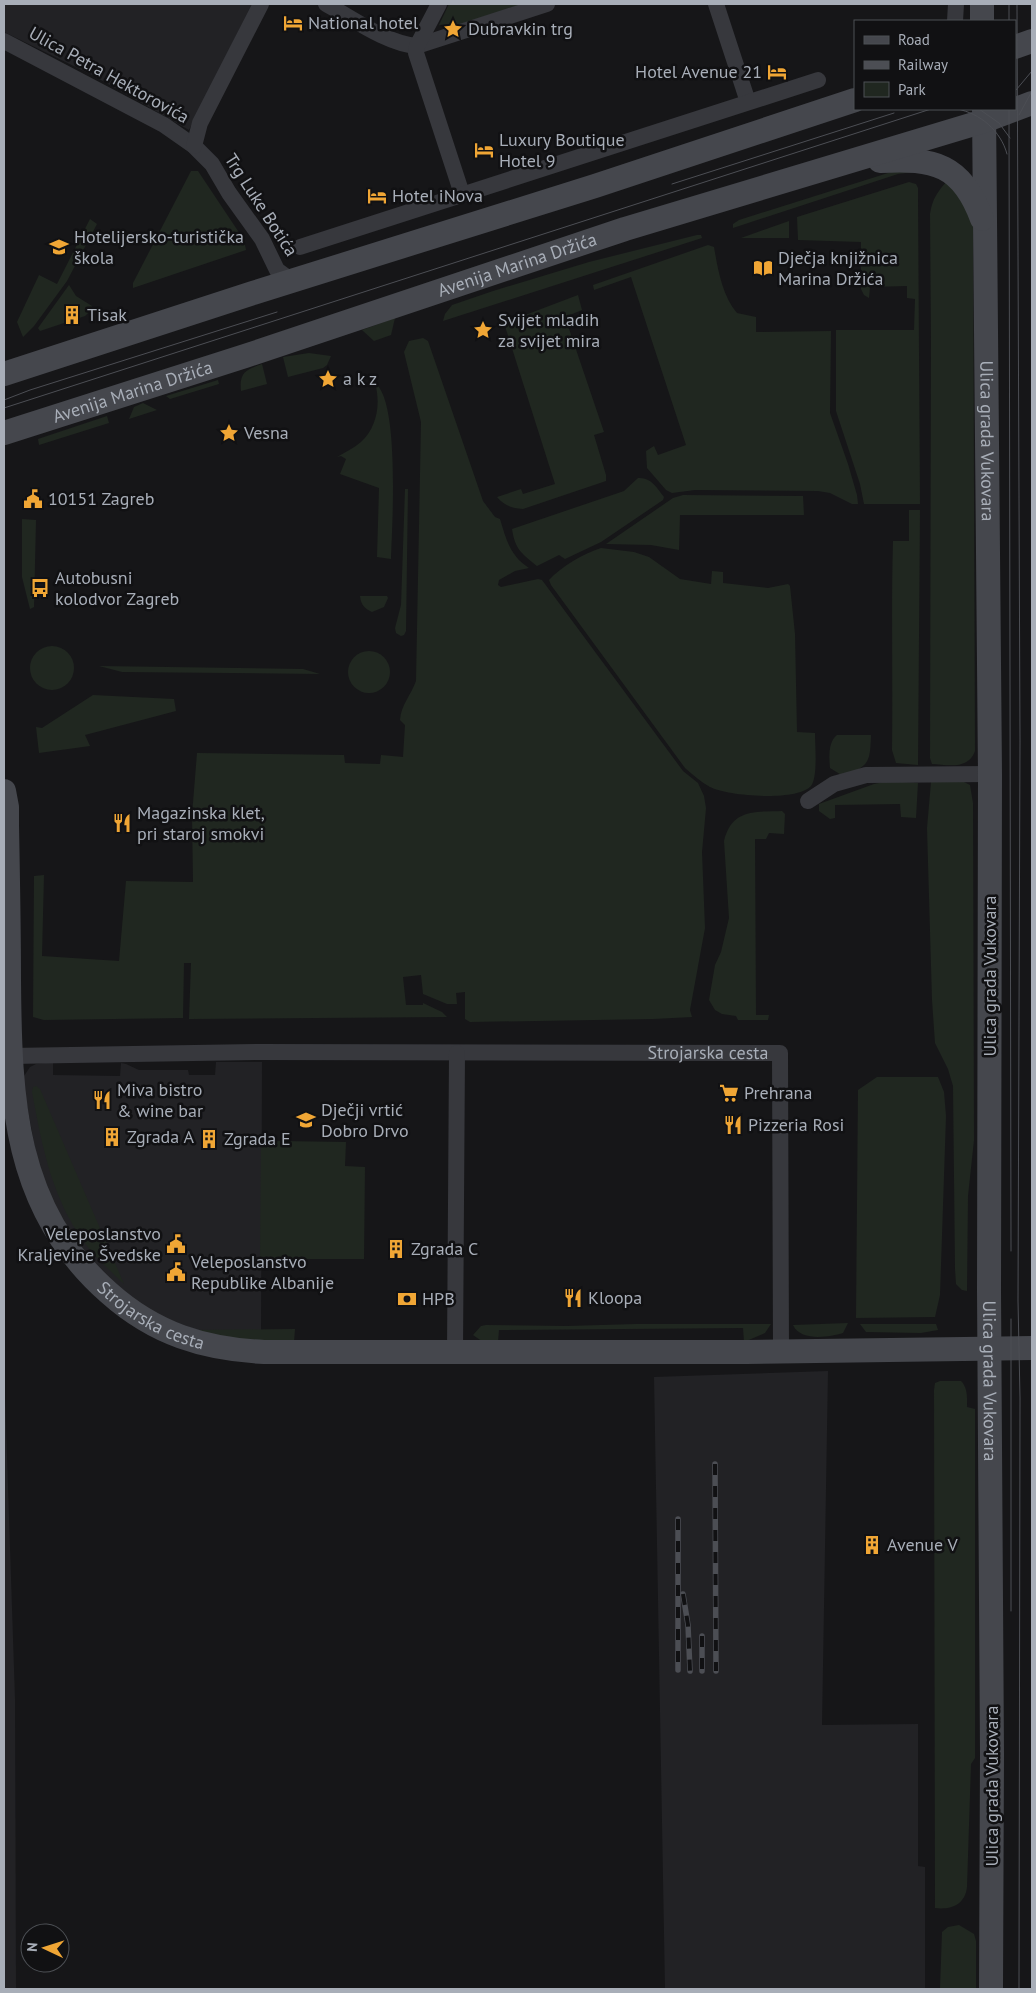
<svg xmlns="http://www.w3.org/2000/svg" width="1036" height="1993" font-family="'PT Sans',sans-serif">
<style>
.built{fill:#222225}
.green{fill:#202720}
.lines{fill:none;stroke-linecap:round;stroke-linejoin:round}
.street{stroke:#37383d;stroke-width:16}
.secondary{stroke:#45474d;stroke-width:24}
.tram{stroke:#4c4e54;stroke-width:1}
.rail-casing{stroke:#4c4e54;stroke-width:5.5}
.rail{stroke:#111113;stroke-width:4;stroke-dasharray:11;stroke-linecap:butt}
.labels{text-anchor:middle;stroke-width:5;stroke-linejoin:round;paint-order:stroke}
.poi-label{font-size:18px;fill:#a8aeb8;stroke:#111113;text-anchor:start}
.street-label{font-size:18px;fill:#a8aeb8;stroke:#111113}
</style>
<rect width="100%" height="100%" fill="#161618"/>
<g class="built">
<polygon points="4,4 252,4 189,130 94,76 4,32"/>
<polygon points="53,1062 53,1075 120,1076 121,1063 126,1064 139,1070 188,1070 189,1075 215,1075 216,1062 262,1062 261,1342 225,1340 153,1314 89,1265 42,1185 22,1079 30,1067 36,1064"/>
<polygon points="4,1365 15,1699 16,1989 4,1989"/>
<polygon points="828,1371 822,1725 918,1724 918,1866 925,1867 925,1989 665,1989 654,1377"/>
</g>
<g class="green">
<polygon points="449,4 523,4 446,29 439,25"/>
<polygon points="907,167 914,172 898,174 733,228 733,224 739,220"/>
<polygon points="191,171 198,171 244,240 246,250 133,288 133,283"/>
<path d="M948 180 973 220 975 751C968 770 948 765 932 764L930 758 931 338 930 214C932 199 938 191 948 180Z"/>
<polygon points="909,182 916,184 918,188 918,198 920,504 864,504 860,484 836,411 836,330 914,330 915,299 907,298 907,286 870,287 869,298 864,295 861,289 861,242 798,240 797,217"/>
<polygon points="90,219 97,224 67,281 34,326 23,337 17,322 39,275 57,284"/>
<polygon points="789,221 789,238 741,238"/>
<polygon points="697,235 701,235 702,238 443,321 445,314 452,305 493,291 589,262"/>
<path d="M708 245 714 247C718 270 722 295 737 313L756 317V332L831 331 830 413 848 464 857 495 858 504H852L830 493 818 491 695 490 672 493 666 490 647 468 646 451 654 446 658 455 686 445 631 277 594 290 593 285Z"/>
<polygon points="69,285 76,296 92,306 92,309 85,316 40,331 38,328"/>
<path d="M578 295 582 310 565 317 604 432 594 435 606 475V481L523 509C511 508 505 506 497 497L521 489 523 494 555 484 504 323Z"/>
<polygon points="395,318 391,335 374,341 362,330"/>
<path d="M423 338 428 341 483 501 495 517 500 519C506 539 510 556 529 568L515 571 499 580 498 585 501 587 538 579 542 580 683 771 698 783 704 796 706 808 702 852 705 928 690 1010 692 1017 653 1019 470 1022 465 1019V992L456 993 457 1004H447L423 994 421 975 403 977 406 1005H423V1003L442 1012 447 1017 189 1019 191 963H184L183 1018 44 1020 33 1017 34 876 44 875 42 956 119 961 126 881 193 882 192 815 197 753 344 755 345 763 380 764 381 755 403 757 405 725 400 720C401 705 411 695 416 681L421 422 404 352 409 341Z"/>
<polygon points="309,353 331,356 327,365 323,368 288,377 283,357"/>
<path d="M262 364 267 384 241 391C239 372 246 370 262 364Z"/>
<polygon points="218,380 219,384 170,399 166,396"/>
<path d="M375 383C400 401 392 527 391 559L377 557 379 488 340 474 346 459 341 456 337 457C345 452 354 448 361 442 377 427 381 404 375 383Z"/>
<polygon points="143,403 157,410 129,419 134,407"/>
<polygon points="107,416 109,423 39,445 38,439"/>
<path d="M638 478C651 477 656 487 664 497L663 500 601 542 565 559 559 555 537 566C521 553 515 549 512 529L624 491Z"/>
<polygon points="405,489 408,489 406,631 404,635 401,636 396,633 395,628 401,605"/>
<polygon points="683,495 803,496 804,515 680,515 679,550 651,545 606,544 673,498"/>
<path d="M909 510H920L918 765 896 763 892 750C893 680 891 611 893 541H909Z"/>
<polygon points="22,519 36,520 34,607 30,609 22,577"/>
<path d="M601 548 634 552 649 557 680 579 711 584 712 571 723 572V583L768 588 788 584 790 586 795 634 797 732 815 733C815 745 818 777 811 786 797 802 727 796 710 787 701 782 693 775 685 768L551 585 549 580C562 566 583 554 601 548Z"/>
<path d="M360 596H387L388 598 384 607 372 612C365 609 361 605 360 596Z"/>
<circle cx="52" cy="668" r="22"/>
<circle cx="369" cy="672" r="21"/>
<polygon points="99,666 303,669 320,674 122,672"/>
<polygon points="93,695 174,699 176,711 85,735 90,746 39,753 36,727 42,728"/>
<path d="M837 735H871C870 763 869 766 843 776L830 768C829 757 828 742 837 735Z"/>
<polygon points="889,781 918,783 916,818 901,817 900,804 835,805 835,818 830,819 819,811 819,804 874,784"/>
<polygon points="931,782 964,782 970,785 973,803 974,1140 968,1196 967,1291 962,1290 956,1284 955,1269 953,1086 948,1069 935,1043 932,1000 927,828"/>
<path d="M782 811 785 814 784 834 769 833 766 839H755L756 1015H769L768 1020H738L736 1016 722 1014 715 1010 709 1000 715 965 721 952 729 918 724 841C732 809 754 812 782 811Z"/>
<polygon points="877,1077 938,1077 944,1092 946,1116 940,1295 935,1317 856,1318 858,1090"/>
<path d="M36 1086 40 1089 124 1284C113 1273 101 1263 91 1251 53 1204 43 1151 32 1092L33 1087Z"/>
<polygon points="279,1141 346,1142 345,1166 365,1167 364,1259 260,1259 261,1142"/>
<path d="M848 1323 843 1333C829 1337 801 1342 793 1325Z"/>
<polygon points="636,1324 771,1324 765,1333 744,1342 743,1328 499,1330 498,1342 483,1342 473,1335 481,1326 486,1325 567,1326"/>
<polygon points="860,1324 936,1324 938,1330 921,1333 866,1332"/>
<polygon points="295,1329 294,1342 247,1342 189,1330"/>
<path d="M940 1381H961C968 1388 967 1398 967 1407L975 1409V1758L971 1764 967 1887C965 1905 951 1910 935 1908L934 1390 935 1383Z"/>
<polygon points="959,1925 974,1934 976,1941 976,1989 940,1989 942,1932 948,1927"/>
</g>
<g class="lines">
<g class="street">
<path d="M326 4C352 18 387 44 417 46L547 4"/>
<polyline points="439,4 417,46 416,53 462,194"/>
<polyline points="716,4 748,102"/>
<polyline points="955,21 956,4"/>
<polyline points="4,41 164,125 194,146 212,164 229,193 262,239 277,270 288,278 297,281"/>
<polyline points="194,146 200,123 261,4"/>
<polyline points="300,247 818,80"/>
<polyline points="808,801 834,784 866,775 990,774"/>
<path id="s1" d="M10 1056 255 1052 780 1053 781 1351"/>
<polyline points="455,1352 457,1053"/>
</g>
<g class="secondary">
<polyline points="982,21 982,4"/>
<polyline points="1015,47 1032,41"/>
<path id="s2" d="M984 109 990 774 989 1291 992 1754 991 1989"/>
<path d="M880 161C934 158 962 164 982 219"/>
<polyline points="4,374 253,293 595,186 855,100"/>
<path id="s3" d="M4 433 245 356 625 229 984 121 1032 103"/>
<path id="s4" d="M4 791 7 807V825C8 877 9 928 9 980 10 1099 13 1209 109 1293 155 1334 204 1349 264 1352H746L1032 1348"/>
</g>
<g class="tram">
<polyline points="1009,4 1009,21"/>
<polyline points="1017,4 1020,741 1018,1301 1020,1398 1019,1989"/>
<polyline points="1016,90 1032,71"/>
<path d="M957 109C980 113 1001 131 1007 154"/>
<polyline points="979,109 999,123 1010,138"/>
<polyline points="1009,109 1011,1251"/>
<polyline points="1019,115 1032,91"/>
<polyline points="672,184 894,113"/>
<polyline points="4,400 30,390 277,312"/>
<polyline points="4,408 931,109"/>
<polyline points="1011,1319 1011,1611"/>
</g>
<g class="rail-casing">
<g id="rail">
<polyline points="715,1464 716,1671"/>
<polyline points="678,1519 678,1670"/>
<polyline points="683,1594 688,1625 690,1671"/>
<polyline points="702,1636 702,1671"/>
</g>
</g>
<use href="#rail" class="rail"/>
</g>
<defs>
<g id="hotel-bare" transform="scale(1.5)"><path d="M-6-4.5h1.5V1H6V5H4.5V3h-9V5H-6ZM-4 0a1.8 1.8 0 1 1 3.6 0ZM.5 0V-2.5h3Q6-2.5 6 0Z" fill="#f0a635" stroke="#111113" stroke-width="2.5" paint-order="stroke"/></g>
<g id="sight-bare" transform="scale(1.5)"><path d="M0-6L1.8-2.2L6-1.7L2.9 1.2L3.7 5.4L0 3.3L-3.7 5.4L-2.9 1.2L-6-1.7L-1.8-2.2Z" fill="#f0a635" stroke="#111113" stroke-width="2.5" paint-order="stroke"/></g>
<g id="school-bare" transform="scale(1.5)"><path d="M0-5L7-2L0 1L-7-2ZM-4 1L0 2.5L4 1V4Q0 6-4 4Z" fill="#f0a635" stroke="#111113" stroke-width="2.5" paint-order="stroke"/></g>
<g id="library-bare" transform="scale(1.5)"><path d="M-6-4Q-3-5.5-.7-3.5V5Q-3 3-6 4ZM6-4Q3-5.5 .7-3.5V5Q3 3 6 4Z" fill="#f0a635" stroke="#111113" stroke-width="2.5" paint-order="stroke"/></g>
<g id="building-bare" transform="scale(1.5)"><path d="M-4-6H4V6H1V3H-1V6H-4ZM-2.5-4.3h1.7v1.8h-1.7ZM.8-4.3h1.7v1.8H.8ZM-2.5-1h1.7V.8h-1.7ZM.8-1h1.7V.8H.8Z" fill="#f0a635" stroke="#111113" stroke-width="2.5" paint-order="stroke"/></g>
<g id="civic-bare" transform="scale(1.5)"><path d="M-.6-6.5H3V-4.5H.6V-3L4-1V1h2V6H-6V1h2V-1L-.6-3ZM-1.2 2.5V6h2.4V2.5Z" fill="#f0a635" stroke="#111113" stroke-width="2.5" paint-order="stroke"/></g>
<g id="bus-bare" transform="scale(1.5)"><path d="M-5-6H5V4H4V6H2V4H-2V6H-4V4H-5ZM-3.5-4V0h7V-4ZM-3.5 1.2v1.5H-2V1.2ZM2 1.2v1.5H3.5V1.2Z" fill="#f0a635" stroke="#111113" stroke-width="2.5" paint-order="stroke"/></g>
<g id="restaurant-bare" transform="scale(1.5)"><path d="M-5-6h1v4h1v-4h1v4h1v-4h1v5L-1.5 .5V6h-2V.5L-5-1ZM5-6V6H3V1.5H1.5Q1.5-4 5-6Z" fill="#f0a635" stroke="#111113" stroke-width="2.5" paint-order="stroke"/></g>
<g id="supermarket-bare" transform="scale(1.5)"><path d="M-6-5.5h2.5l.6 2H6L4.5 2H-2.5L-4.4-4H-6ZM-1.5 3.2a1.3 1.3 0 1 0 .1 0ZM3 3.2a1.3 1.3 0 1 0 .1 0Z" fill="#f0a635" stroke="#111113" stroke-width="2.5" paint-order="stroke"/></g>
<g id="bank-bare" transform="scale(1.5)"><path d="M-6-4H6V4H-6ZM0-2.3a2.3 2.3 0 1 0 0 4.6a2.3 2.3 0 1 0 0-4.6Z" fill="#f0a635" stroke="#111113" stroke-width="2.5" paint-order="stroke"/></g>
</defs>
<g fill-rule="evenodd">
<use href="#hotel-bare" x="293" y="23"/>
<use href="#sight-bare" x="453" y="29"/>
<use href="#hotel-bare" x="777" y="72"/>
<use href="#hotel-bare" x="484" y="150"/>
<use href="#hotel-bare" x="377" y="196"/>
<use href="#school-bare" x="59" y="247"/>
<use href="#library-bare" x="763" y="268"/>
<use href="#building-bare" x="72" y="315"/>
<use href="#sight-bare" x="483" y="330"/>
<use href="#sight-bare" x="328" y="379"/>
<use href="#sight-bare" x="229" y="433"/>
<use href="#civic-bare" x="33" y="499"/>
<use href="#bus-bare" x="40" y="588"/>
<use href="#restaurant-bare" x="122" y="823"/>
<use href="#supermarket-bare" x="729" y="1093"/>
<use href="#restaurant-bare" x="102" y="1100"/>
<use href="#school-bare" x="306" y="1120"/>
<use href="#restaurant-bare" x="733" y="1125"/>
<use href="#building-bare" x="112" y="1137"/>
<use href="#building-bare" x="209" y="1139"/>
<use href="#civic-bare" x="176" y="1244"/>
<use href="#building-bare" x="396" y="1249"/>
<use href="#civic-bare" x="176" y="1272"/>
<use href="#restaurant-bare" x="573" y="1298"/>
<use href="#bank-bare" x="407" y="1299"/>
<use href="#building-bare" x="872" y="1545"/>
</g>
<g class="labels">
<g class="poi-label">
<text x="308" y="29">National hotel</text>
<text x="468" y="35">Dubravkin trg</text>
<text x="762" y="78" text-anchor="end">Hotel Avenue 21</text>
<text x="499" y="146">Luxury Boutique<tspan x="499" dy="21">Hotel 9</tspan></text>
<text x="392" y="202">Hotel iNova</text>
<text x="74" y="243">Hotelijersko-turistička<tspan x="74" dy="21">škola</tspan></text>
<text x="778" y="264">Dječja knjižnica<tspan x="778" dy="21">Marina Držića</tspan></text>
<text x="87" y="321">Tisak</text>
<text x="498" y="326">Svijet mladih<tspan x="498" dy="21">za svijet mira</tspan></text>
<text x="343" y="385">a k z</text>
<text x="244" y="439">Vesna</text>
<text x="48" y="505">10151 Zagreb</text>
<text x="55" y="584">Autobusni<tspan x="55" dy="21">kolodvor Zagreb</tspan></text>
<text x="137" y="819">Magazinska klet,<tspan x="137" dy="21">pri staroj smokvi</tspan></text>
<text x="117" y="1096">Miva bistro<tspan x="117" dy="21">&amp; wine bar</tspan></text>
<text x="744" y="1099">Prehrana</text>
<text x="321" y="1116">Dječji vrtić<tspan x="321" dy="21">Dobro Drvo</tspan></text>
<text x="748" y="1131">Pizzeria Rosi</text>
<text x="127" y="1143">Zgrada A</text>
<text x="224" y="1145">Zgrada E</text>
<text x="161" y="1240" text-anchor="end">Veleposlanstvo<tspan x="161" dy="21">Kraljevine Švedske</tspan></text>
<text x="411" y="1255">Zgrada C</text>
<text x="191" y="1268">Veleposlanstvo<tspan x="191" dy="21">Republike Albanije</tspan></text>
<text x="588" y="1304">Kloopa</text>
<text x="422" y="1305">HPB</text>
<text x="887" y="1551">Avenue V</text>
</g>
<g class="street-label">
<text transform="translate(109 75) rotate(29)" y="6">Ulica Petra Hektorovića</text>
<text transform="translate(261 205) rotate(57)" y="6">Trg Luke Botića</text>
<text dy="6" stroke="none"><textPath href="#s3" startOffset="540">Avenija Marina Držića</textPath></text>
<text dy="6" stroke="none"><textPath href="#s3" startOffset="135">Avenija Marina Držića</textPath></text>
<text dy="6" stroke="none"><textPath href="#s2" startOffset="332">Ulica grada Vukovara</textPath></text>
<text transform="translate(990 976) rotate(-90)" y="6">Ulica grada Vukovara</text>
<text dy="6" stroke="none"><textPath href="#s1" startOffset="698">Strojarska cesta</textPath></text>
<text dy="6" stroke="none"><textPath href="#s4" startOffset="578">Strojarska cesta</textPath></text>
<text dy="6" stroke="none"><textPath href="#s2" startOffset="1272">Ulica grada Vukovara</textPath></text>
<text transform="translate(992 1786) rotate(-90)" y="6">Ulica grada Vukovara</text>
</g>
</g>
<rect width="1036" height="1993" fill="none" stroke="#a8aeb8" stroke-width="10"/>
<rect x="854" y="20" width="162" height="90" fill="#111113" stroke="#4d5055"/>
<rect x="864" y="36" width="25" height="8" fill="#45474d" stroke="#4d5055"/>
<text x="898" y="45" font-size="15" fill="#a8aeb8">Road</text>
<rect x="864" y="61" width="25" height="8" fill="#4c4e54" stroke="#4d5055"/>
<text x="898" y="70" font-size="15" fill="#a8aeb8">Railway</text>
<rect x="864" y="82" width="25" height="15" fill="#202720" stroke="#4d5055"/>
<text x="898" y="95" font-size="15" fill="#a8aeb8">Park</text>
<g transform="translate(45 1948) rotate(274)"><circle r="24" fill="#111113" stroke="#4d5055"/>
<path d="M0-4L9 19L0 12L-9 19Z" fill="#f0a635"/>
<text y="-8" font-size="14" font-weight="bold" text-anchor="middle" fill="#a8aeb8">N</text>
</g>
</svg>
